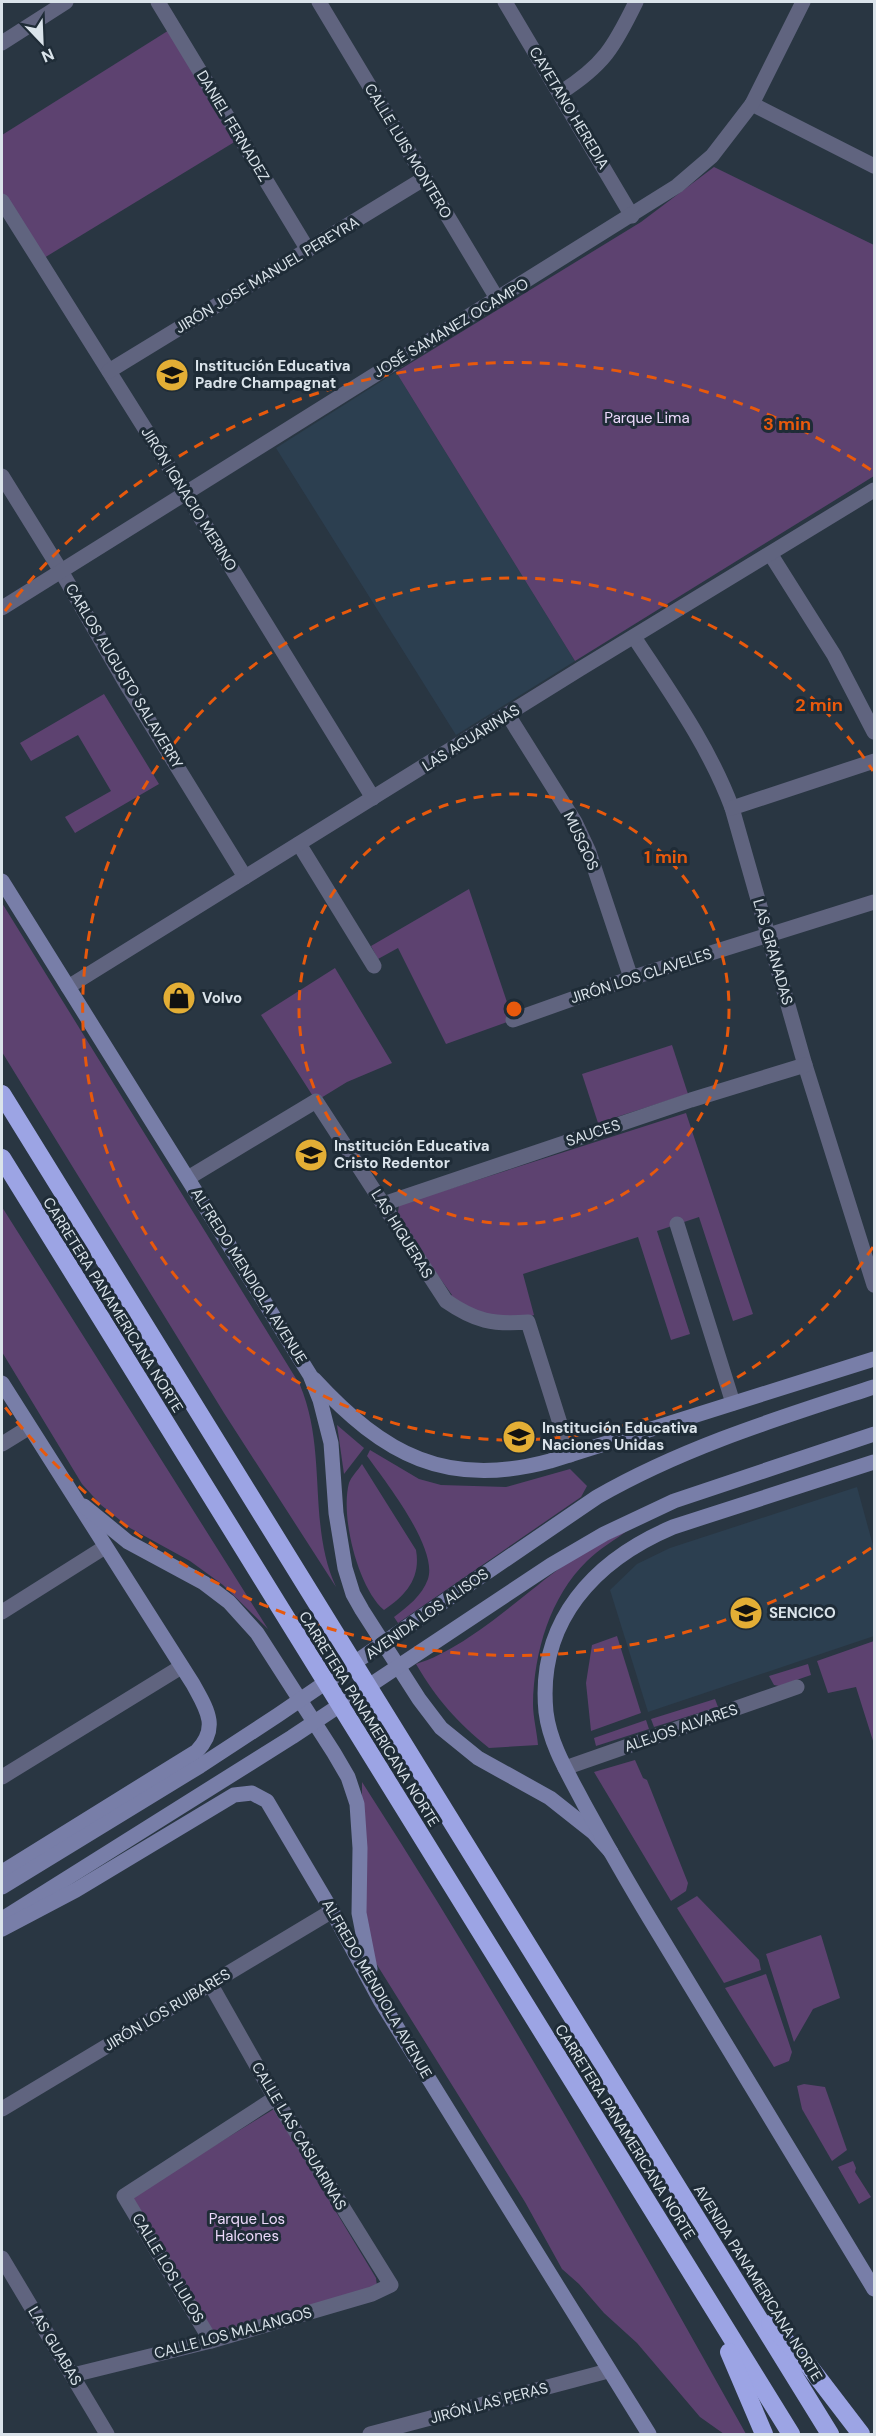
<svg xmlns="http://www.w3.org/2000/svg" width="876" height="2436" font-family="'DM Sans',sans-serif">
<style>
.built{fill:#2c3f50}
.green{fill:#5d4270}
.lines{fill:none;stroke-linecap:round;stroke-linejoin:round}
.street{stroke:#60647f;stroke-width:15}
.secondary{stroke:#787ea8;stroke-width:15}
.highway{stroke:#9ca4e4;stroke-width:18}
.ring{fill:none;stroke:#e8590c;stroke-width:3;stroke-dasharray:10 8}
.labels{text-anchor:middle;stroke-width:6;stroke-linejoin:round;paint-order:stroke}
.street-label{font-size:15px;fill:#dae3ea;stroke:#1f2c37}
.poi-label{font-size:15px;font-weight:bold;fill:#dae3ea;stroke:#1f2c37;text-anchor:start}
.park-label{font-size:15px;fill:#ecd9fb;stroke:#1f2c37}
.centre{fill:#e8590c;stroke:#1f2c37;stroke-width:3}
.ring-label{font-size:18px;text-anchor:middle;font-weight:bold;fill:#e8590c;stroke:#1f2c37;stroke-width:6;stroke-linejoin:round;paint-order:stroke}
</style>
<rect width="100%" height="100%" fill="#293642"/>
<g class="built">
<polygon points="396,372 575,661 456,735 276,448"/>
<polygon points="857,1487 874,1549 874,1636 648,1712 610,1590 637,1564 670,1548"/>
</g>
<g class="green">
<polygon points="174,27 241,138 39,261 2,201 2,135"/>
<polygon points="714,167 874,245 874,476 575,661 396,372 641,222"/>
<polygon points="104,694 159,784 75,833 65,817 111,791 78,735 31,761 20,743"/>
<polygon points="469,889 513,1020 446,1044 398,948 378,959 371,946"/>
<path d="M2 903 300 1385C328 1452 307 1524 336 1587L224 1413 2 1052Z"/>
<polygon points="335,968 392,1063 347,1082 316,1101 261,1015"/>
<polygon points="672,1045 688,1094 598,1123 582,1074"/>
<path d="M686 1113 753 1314 733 1321 699 1217 657 1231 690 1334 671 1340 638 1237 523 1274 534 1315C496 1328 481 1315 449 1296L452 1295 397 1219 399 1205Z"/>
<polygon points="2,1207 268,1629 223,1585 190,1561 130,1528 101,1505 82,1484 2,1352"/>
<polygon points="337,1425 364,1448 344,1474"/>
<path d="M370 1450 419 1479 441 1485 506 1487 570 1469 587 1486 581 1497 398 1623 394 1617C407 1607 422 1596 428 1579 438 1548 385 1481 367 1456Z"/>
<path d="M362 1464 416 1550C421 1578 406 1595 384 1610 358 1588 340 1516 349 1483 351 1477 358 1470 362 1464Z"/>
<path d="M628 1530C615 1540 599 1549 587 1561 550 1597 534 1652 533 1704 533 1717 537 1732 538 1745L489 1748C456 1721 438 1701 416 1664 466 1649 520 1597 564 1565 583 1551 607 1541 628 1530Z"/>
<polygon points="617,1636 641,1713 591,1731 586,1683 592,1645"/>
<polygon points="874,1641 874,1744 856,1687 828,1693 817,1661"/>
<polygon points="808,1664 811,1675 779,1686 774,1685 769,1676"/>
<polygon points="715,1699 718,1707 654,1727 651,1719"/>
<polygon points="646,1720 649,1729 596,1746 594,1738"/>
<polygon points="635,1760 643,1778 647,1780 688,1883 686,1891 671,1901 594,1772"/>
<path d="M362 1782C499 1995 623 2214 746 2434H724L700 2417 637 2343 604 2313 579 2284 562 2269 525 2202 374 1960 362 1911Z"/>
<polygon points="697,1896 759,1960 761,1970 724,1983 677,1908"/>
<polygon points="821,1935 840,1998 813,2009 794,2042 766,1954"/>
<polygon points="766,1974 792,2052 789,2061 774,2067 725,1988"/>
<polygon points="804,2084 825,2087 847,2150 832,2161 802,2109 797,2086"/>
<polygon points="274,2109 376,2278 377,2287 214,2335 131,2197"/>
<polygon points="853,2161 856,2168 855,2172 871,2197 859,2204 838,2167"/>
</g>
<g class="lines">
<g class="street">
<polyline points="158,2 308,250"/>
<polyline points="319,2 498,300"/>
<polyline points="505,2 632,216"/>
<polyline points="2,43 66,2"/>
<path d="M560 93C604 65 614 47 636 2"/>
<polyline points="752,104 874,166"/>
<polyline points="2,201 186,494 373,798"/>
<polyline points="109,371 425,178"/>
<polyline points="2,476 61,571 125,682 245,877"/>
<polyline points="771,555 834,655 874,732"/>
<polyline points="2,608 677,186 712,156 752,104 803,2"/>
<path d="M634 637C670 692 709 746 732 808L805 1065 874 1285"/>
<polyline points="508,715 575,822 589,852 631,978"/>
<polyline points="732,808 874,761"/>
<polyline points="299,844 374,966"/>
<polyline points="68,987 580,669 874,490"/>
<polyline points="513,1020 631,978 874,902"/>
<path d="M188 1178 316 1101 446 1301C475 1321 493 1325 528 1322L570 1455"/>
<polyline points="383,1204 691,1100 805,1065"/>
<polyline points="677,1224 733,1403"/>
<polyline points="2,1444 28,1428"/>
<polyline points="2,1612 105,1547"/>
<polyline points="565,1768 797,1687"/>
<polyline points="2,1777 181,1667"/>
<polyline points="2,2109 332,1911"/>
<polyline points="2,2258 107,2434"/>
<polyline points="211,2341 124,2196 275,2098"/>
<polyline points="73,2375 211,2341 372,2294 391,2285 275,2098 211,1985"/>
<polyline points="370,2434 608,2371"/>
</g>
<g class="secondary">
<polyline points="2,881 310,1375 320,1400 331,1443 336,1513 345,1568 353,1594 362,1610 419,1699 441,1728 478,1758 550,1798 593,1832 611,1852"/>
<path d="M314 1379C384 1455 447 1489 550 1461L874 1359"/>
<path d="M2 1383 193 1684C206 1708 220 1727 197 1751L2 1872"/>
<path d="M874 1462 673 1527C595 1560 537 1621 546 1712 550 1745 569 1775 584 1804 605 1842 627 1881 650 1919 725 2042 800 2165 874 2289"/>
<polyline points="84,1506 128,1542 204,1583 229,1602 257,1633 334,1753 348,1777 357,1804 360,1848 359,1913 370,1969"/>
<path d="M2 1887 200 1766 278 1715 597 1497C684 1447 779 1418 874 1387"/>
<polyline points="2,1919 292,1737 551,1565 604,1534 674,1501 874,1434"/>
<polyline points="2,1929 76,1890 234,1795 252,1793 267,1801 332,1911 380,2000 649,2434"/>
</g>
<g class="highway">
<polyline points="2,1094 830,2434"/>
<polyline points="2,1158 791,2434"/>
<polyline points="770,2324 809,2366 861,2434"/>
<polyline points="729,2352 764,2434"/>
</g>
</g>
<g class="ring">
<circle cx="514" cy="1009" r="215"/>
<path d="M873 1247A431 431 0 1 1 873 771"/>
<path d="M871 1548A646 646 0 0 1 5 1407M5 611A646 646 0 0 1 871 470"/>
</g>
<defs>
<g id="school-disc" transform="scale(1.725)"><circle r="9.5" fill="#e3ae35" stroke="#1f2c37"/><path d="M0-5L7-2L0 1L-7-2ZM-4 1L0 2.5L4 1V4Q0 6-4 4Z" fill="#111"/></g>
<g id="shop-disc" transform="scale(1.725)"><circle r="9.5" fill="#e3ae35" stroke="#1f2c37"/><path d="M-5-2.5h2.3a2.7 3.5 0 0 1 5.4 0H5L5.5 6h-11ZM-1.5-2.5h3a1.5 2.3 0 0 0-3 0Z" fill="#111"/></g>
<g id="university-disc" transform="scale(1.725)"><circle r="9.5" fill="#e3ae35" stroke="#1f2c37"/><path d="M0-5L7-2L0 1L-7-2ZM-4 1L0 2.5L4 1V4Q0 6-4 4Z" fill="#111"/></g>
</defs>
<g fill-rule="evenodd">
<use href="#school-disc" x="172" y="375"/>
<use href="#shop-disc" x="179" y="998"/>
<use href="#school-disc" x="311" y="1155"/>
<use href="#school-disc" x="519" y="1437"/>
<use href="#university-disc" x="746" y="1613"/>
</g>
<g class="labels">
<g class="street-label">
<text transform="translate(569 108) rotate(59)" y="5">CAYETANO HEREDIA</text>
<text transform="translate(233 126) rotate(59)" y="5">DANIEL FERNADEZ</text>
<text transform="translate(408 151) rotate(59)" y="5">CALLE LUIS MONTERO</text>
<text transform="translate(267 275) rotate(-31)" y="5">JIRÓN JOSE MANUEL PEREYRA</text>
<text transform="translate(451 328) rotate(-31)" y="5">JOSÉ SAMANEZ OCAMPO</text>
<text transform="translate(189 499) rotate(58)" y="5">JIRÓN IGNACIO MERINO</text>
<text transform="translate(124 676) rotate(59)" y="5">CARLOS AUGUSTO SALAVERRY</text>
<text transform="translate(471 738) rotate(-32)" y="5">LAS ACUARINAS</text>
<text transform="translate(581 841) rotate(65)" y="5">MUSGOS</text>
<text transform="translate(773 952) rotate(74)" y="5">LAS GRANADAS</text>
<text transform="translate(641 976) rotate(-18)" y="5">JIRÓN LOS CLAVELES</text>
<text transform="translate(593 1133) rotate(-18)" y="5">SAUCES</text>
<text transform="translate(402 1234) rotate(58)" y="5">LAS HIGUERAS</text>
<text transform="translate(249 1276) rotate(58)" y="5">ALFREDO MENDIOLA AVENUE</text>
<text transform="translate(113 1305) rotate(58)" y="5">CARRETERA PANAMERICANA NORTE</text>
<text transform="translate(427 1614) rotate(-35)" y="5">AVENIDA LOS ALISOS</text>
<text transform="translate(369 1719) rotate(58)" y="5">CARRETERA PANAMERICANA NORTE</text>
<text transform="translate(681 1728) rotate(-19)" y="5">ALEJOS ALVARES</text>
<text transform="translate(377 1989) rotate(60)" y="5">ALFREDO MENDIOLA AVENUE</text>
<text transform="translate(167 2010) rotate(-31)" y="5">JIRÓN LOS RUIBARES</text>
<text transform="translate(625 2132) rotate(58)" y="5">CARRETERA PANAMERICANA NORTE</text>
<text transform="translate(299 2136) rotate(59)" y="5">CALLE LAS CASUARINAS</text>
<text transform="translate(168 2268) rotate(59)" y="5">CALLE LOS LULOS</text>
<text transform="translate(758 2283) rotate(58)" y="5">AVENIDA PANAMERICANA NORTE</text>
<text transform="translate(233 2333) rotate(-15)" y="5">CALLE LOS MALANGOS</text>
<text transform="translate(55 2346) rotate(59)" y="5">LAS GUABAS</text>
<text transform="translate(489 2403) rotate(-15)" y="5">JIRÓN LAS PERAS</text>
</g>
<g class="poi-label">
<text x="195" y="371">Institución Educativa<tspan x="195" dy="17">Padre Champagnat</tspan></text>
<text x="202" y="1003">Volvo</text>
<text x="334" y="1151">Institución Educativa<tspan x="334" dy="17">Cristo Redentor</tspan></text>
<text x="542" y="1433">Institución Educativa<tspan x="542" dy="17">Naciones Unidas</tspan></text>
<text x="769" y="1618">SENCICO</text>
</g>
<g class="park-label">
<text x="647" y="423">Parque Lima</text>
<text x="247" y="2224">Parque Los<tspan x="247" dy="17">Halcones</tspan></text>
</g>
</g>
<circle cx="514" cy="1009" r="9" class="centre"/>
<g class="ring-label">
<text x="787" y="430">3 min</text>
<text x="819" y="711">2 min</text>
<text x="666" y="863">1 min</text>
</g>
<rect width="876" height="2436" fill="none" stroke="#dae3ea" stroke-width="6"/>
<g transform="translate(42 42) rotate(157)" stroke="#1f2c37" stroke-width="4.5" paint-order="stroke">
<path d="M0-4.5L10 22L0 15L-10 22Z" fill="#dae3ea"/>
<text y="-9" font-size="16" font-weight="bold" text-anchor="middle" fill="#dae3ea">N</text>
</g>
</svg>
